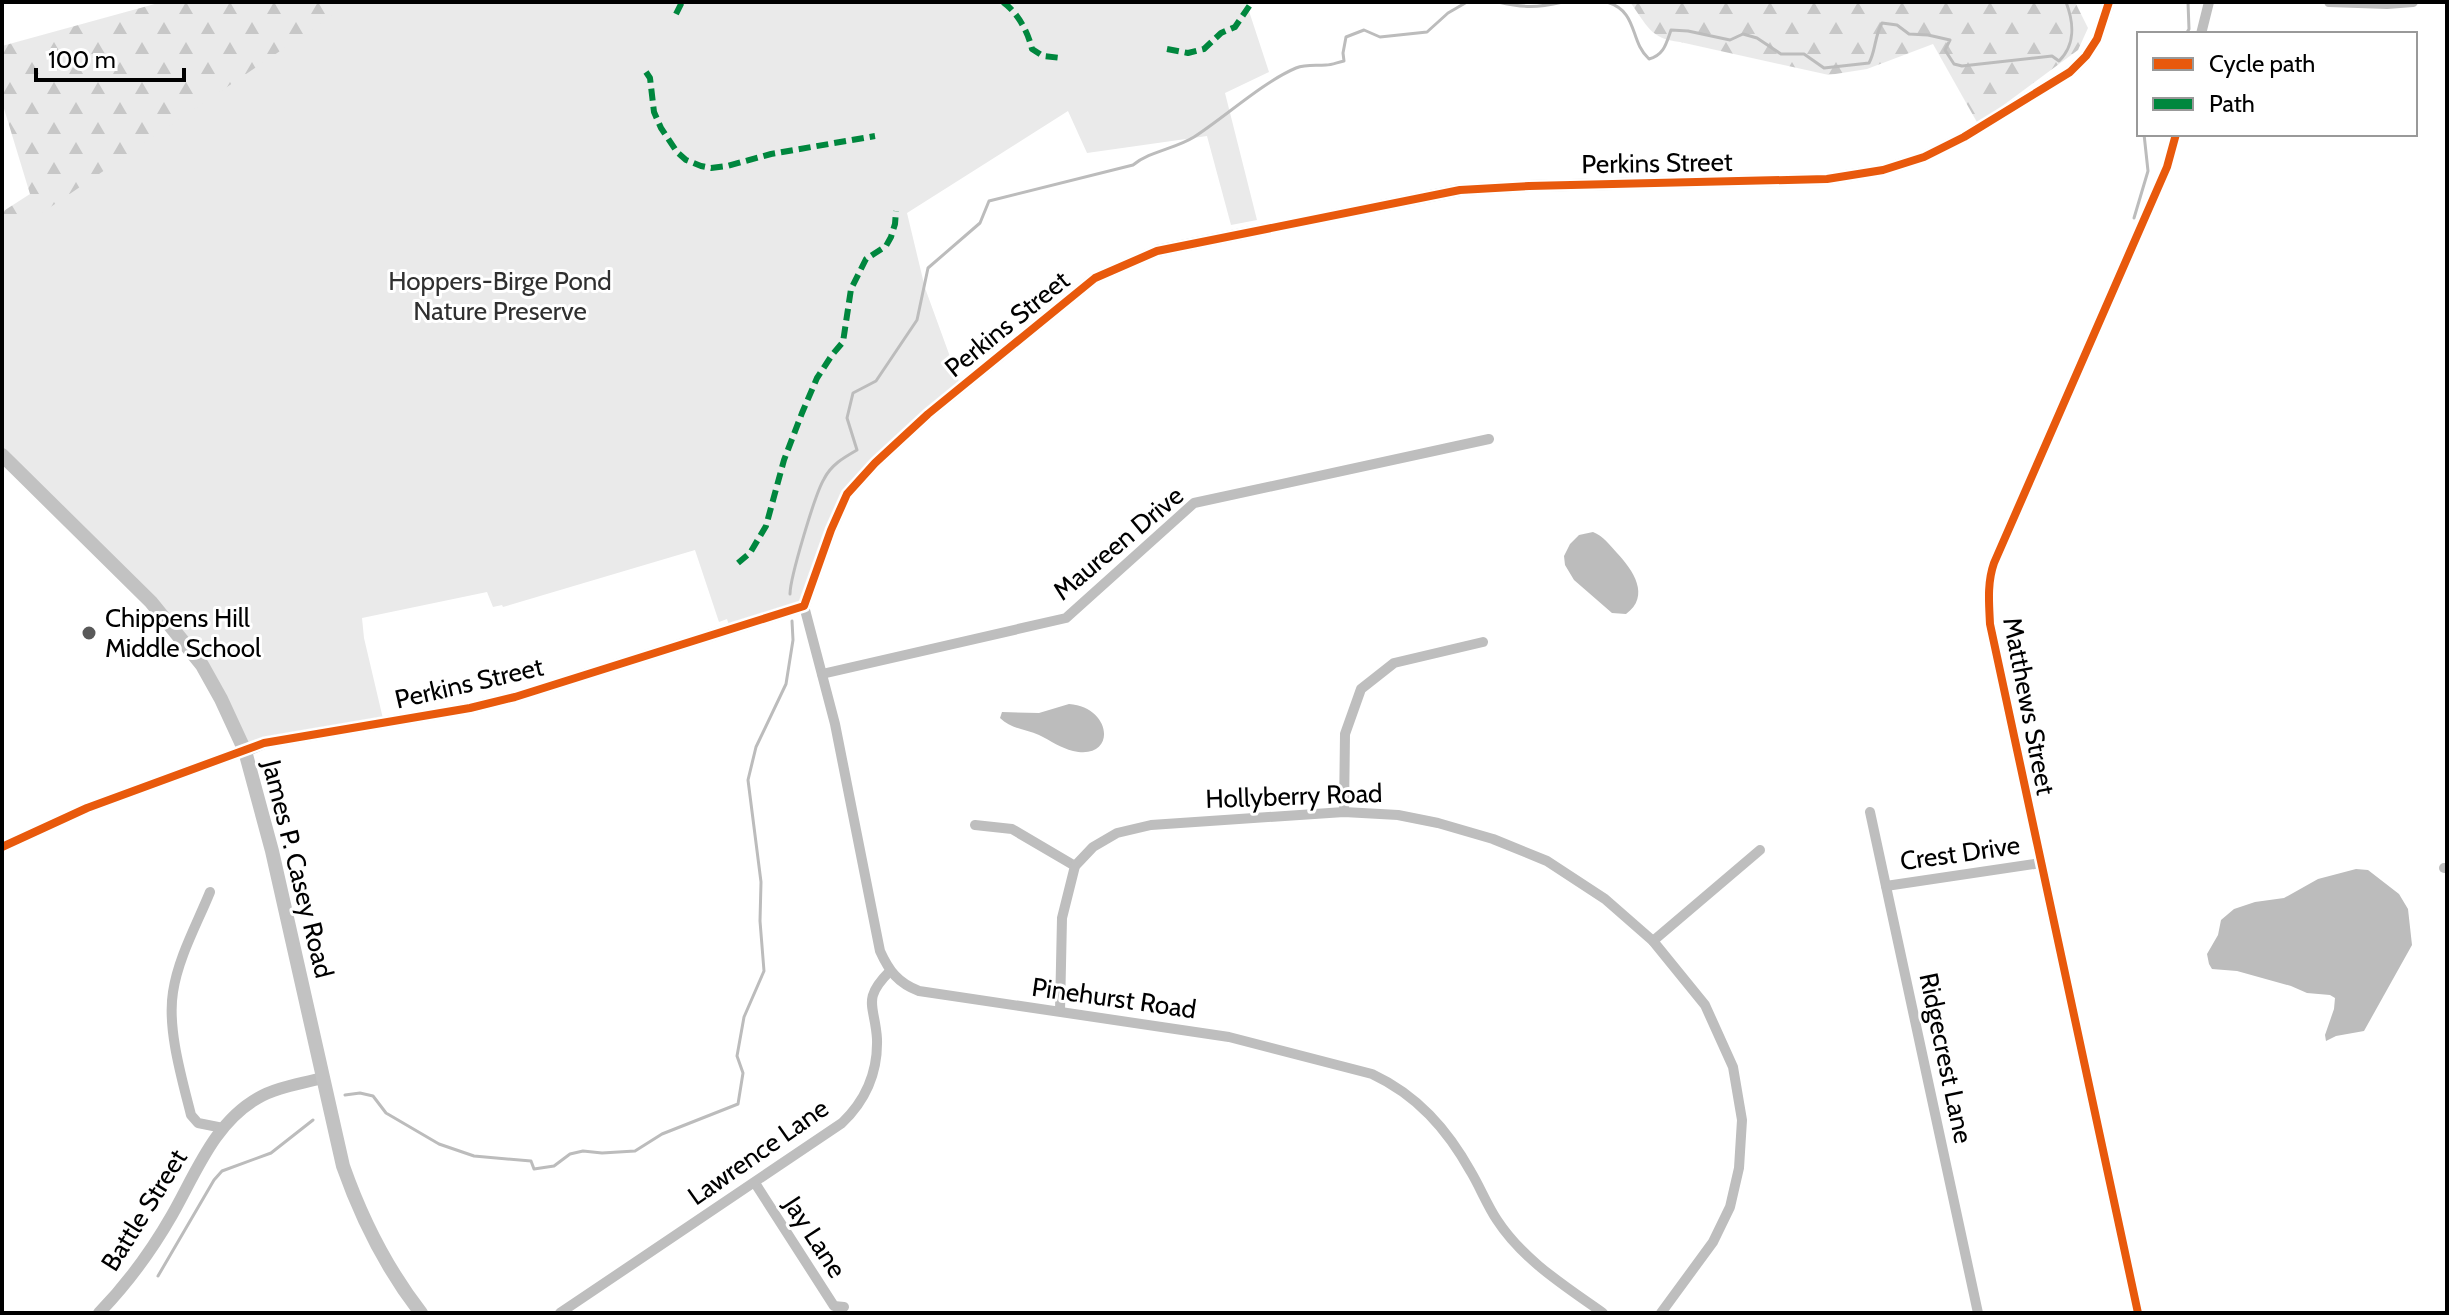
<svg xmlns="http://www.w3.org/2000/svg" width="2449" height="1315" font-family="Cabin,sans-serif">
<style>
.forest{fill:url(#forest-firs)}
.park{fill:#eaeaea}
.water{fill:#bcbcbc}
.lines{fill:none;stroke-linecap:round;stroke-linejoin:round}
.stream{stroke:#bcbcbc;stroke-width:3}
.minor{stroke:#bebebe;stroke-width:10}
.tertiary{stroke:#bebebe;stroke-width:12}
.secondary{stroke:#c2c2c2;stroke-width:14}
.quiet{stroke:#00873e;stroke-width:6;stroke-dasharray:12 6;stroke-linecap:butt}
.cycleway-casing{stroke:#fff;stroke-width:13}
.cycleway{stroke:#e8590c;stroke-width:8}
.poi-dot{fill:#595959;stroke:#fff;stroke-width:3}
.labels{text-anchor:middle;stroke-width:6;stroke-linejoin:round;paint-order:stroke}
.street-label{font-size:26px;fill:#000;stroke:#fff}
.park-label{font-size:26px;fill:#303030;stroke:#fff}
.poi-label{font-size:26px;fill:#000;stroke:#fff;text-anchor:start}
</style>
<defs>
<pattern id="forest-firs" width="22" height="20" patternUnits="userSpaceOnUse" patternTransform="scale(2)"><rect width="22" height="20" fill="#eaeaea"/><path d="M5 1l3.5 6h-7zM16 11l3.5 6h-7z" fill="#c7c7c7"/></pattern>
</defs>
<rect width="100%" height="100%" fill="#fff"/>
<g class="forest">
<polygon points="162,2 371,2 2,272 2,212 30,194 2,102 2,46"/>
<path d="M1630 2H2075L2088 28 2078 50 1978 124 1933 44 1867 69 1829 75 1680 42C1650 39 1647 25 1630 2Z"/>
</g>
<polygon class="park" points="352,2 1246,2 1269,72 1225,93 1257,220 1231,225 1207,136 1087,153 1068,111 907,213 925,288 961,387 847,494 804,606 730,628 727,619 719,622 695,550 503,607 502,605 493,607 487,592 362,618 364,638 384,723 245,751 202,665 2,455 2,240"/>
<g class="water">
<path d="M1593 532C1603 536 1610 545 1617 553 1633 570 1651 596 1626 614L1612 613 1574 580 1565 565 1564 556 1570 544 1579 535Z"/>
<path d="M1069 704C1113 707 1117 761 1073 751 1061 748 1051 741 1039 735 1026 729 1011 729 1000 718L1002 712 1039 713Z"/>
<polygon points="2356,869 2368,870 2399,894 2408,909 2412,945 2364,1031 2336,1036 2326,1041 2325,1035 2334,1009 2335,998 2330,995 2307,993 2291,986 2237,971 2212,969 2209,964 2207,954 2218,935 2221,920 2234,909 2255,902 2284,898 2318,879"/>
</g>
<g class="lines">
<g class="stream">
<path d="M1498 2C1525 8 1536 8 1563 2"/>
<path d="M1607 2C1639 12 1629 41 1649 59 1664 55 1666 44 1671 30L1688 31 1730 40 1743 34 1757 38 1781 54H1804L1824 68 1869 63C1876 50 1874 38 1882 23L1897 25 1909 34 1928 35 1950 40 1945 50 1954 64 1962 66 2052 56 2059 61C2076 44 2074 23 2066 2"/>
<polyline points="2186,34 2189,29 2188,2"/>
<polyline points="2134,218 2148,171 2144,134"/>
<path d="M790 594C790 578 815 494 824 479 831 465 843 458 857 450L847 418 853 393 876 381 917 320 928 268 980 223 989 201 1133 165C1150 151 1175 149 1194 137 1225 117 1263 82 1296 68 1306 64 1316 66 1326 65 1332 65 1338 62 1344 61L1343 53 1346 37 1364 30 1380 37 1427 32 1448 13 1467 2"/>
<polyline points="345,1095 360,1093 373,1096 386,1113 439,1144 474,1156 531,1161 534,1169 554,1166 570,1154 583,1151 602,1153 635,1151 662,1134 738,1104 743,1073 737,1056 744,1017 764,971 760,921 761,882 748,780 756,747 786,684 793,640 792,621"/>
<polyline points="158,1276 214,1180 222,1171 271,1153 313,1120"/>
</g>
<g class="minor">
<polyline points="2329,2 2387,4 2413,2"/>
<polyline points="2201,34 2209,2"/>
<path d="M804 606 835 724 880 951C889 971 898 983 919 991L1229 1037 1372 1074C1417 1095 1447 1129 1471 1172 1480 1187 1487 1205 1497 1220 1523 1260 1565 1286 1603 1313"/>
<polyline points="822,674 1066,618 1194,503 1489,439"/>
<polyline points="1344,812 1345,734 1361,689 1394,663 1483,642"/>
<polyline points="1870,812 1978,1313"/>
<polyline points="975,825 1012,829 1075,866"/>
<polyline points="2,847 87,808 245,751"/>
<polyline points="2444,868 2447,868"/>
<polyline points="1886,886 2041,863"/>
<path d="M210 892C197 924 178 958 173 992 167 1029 182 1079 191 1115L198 1123 223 1128"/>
<polyline points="1653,941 1760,850"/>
<polyline points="1060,1011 1062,918 1075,866 1093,847 1117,833 1151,825 1344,812 1398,815 1438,823 1493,839 1547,861 1605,899 1653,941 1705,1005 1733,1067 1742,1120 1739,1168 1730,1207 1713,1242 1661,1313"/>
<polyline points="755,1183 834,1306 844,1307"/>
<path d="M560 1313 842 1123C866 1100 878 1073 877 1039 875 1005 861 1000 890 971"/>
<path d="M2138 1313 1990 624C1989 603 1987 583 1994 563L2167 167 2176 134"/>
</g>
<g class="tertiary">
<polyline points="245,751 264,743 470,708 515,697 804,606 831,530 847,494 875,463 928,414 1095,278 1157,251 1460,190 1529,186 1827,179 1883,170 1924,157 1964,137 2070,72 2086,56 2097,39 2109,2"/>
<path d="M99 1313C127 1284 152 1250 172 1215 196 1173 214 1123 258 1098 277 1087 301 1084 322 1078"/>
</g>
<path class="secondary" d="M2 455 151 602 202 665 221 699 245 751 272 851 343 1166C362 1220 386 1268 421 1313"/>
<g class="quiet">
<path d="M1003 2C1018 13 1028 32 1032 49L1043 56 1061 58"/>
<polyline points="676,14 682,2"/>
<polyline points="1167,49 1188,53 1204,49 1221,33 1235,27 1252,2"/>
<polyline points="646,72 650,78 654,112 661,128 677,152 686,160 701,166 711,168 727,166 771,154 875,136"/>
<polyline points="738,563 750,553 766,526 784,460 802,413 817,378 832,355 843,342 851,289 866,259 886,246 891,237 895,224 896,211"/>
</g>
<g class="cycleway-casing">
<g id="cycleway">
<polyline points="2,847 87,808 264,743 470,708 515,697 804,606 831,530 847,494 875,463 928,414 1095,278 1157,251 1460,190 1529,186 1827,179 1883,170 1924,157 1964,137 2070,72 2086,56 2097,39 2109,2"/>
<path d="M2138 1313 1990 624C1989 603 1987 583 1994 563L2167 167 2176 134"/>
</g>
</g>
<use href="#cycleway" class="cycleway"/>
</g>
<circle class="poi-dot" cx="89" cy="633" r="8"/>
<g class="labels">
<g class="street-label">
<text transform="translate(1657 163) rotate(-1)" y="9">Perkins Street</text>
<text transform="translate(1007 324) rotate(-39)" y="9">Perkins Street</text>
<text transform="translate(1118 543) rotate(-40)" y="9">Maureen Drive</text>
<text transform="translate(469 683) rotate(-13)" y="9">Perkins Street</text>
<text transform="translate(2029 706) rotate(79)" y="9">Matthews Street</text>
<text transform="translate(1294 796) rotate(-2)" y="9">Hollyberry Road</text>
<text transform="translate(1960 853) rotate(-8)" y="9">Crest Drive</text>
<text transform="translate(298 869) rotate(76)" y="9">James P. Casey Road</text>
<text transform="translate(1114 998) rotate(8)" y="9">Pinehurst Road</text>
<text transform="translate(1946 1058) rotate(78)" y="9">Ridgecrest Lane</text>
<text transform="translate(758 1152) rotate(-35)" y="9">Lawrence Lane</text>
<text transform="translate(144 1210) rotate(-58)" y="9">Battle Street</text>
<text transform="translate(815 1237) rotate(57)" y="9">Jay Lane</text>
</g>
<g class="park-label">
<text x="500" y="290">Hoppers-Birge Pond<tspan x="500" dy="30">Nature Preserve</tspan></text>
</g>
<g class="poi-label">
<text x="105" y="627">Chippens Hill<tspan x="105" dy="30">Middle School</tspan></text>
</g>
</g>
<rect width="2449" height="1315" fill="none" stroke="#000000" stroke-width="8"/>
<rect x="2137" y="32" width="280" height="104" fill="#ffffff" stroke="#999999" stroke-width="2"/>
<rect x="2153" y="58" width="40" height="12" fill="#e8590c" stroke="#999999" stroke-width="2"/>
<text x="2209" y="72" font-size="24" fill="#000000">Cycle path</text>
<rect x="2153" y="98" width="40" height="12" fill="#00873e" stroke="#999999" stroke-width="2"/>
<text x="2209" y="112" font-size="24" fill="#000000">Path</text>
<path d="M36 68v12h148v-12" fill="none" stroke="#000000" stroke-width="4"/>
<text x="48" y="68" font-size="24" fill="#000000" stroke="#ffffff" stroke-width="6" paint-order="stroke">100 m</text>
</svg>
